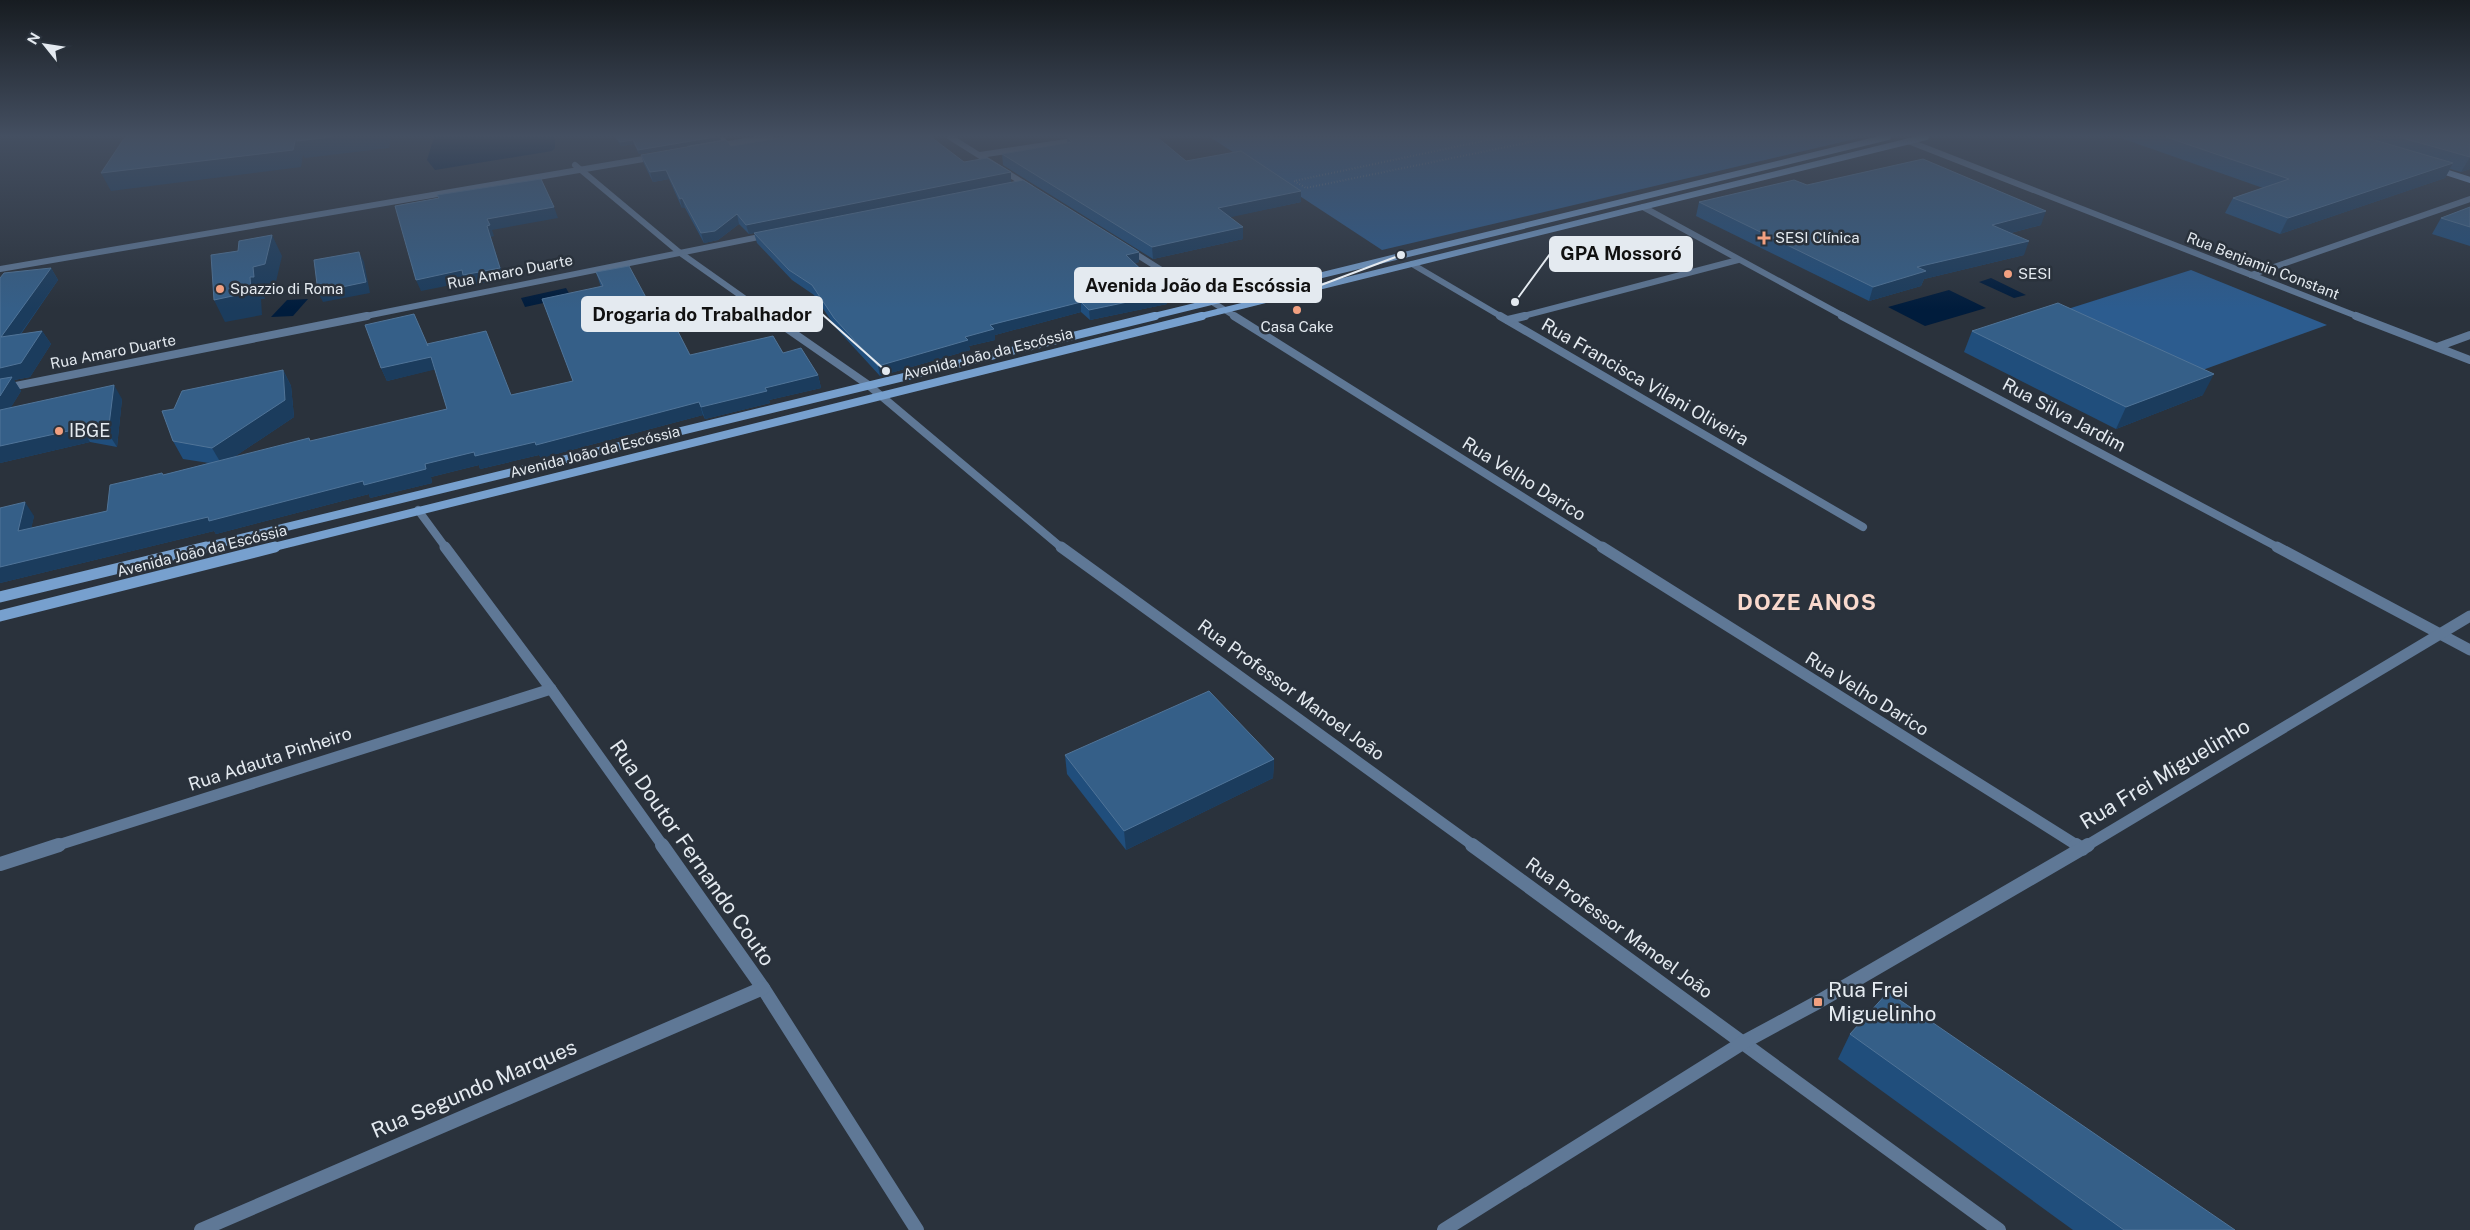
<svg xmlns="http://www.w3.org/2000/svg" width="2470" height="1230" font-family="'Public Sans',sans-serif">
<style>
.green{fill:#2c5c8f}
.water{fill:#001c3c}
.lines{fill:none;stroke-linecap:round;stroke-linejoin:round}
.path{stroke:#848b93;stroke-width:2;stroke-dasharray:0.5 2.5;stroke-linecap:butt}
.minor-far3{stroke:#5f7896;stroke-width:6}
.minor-far2{stroke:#5f7896;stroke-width:8}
.minor-far1{stroke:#5f7896;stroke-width:11}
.minor{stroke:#5f7896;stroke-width:14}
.secondary-far2{stroke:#77a0ce;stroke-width:6}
.secondary-far1{stroke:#77a0ce;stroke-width:8}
.secondary{stroke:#77a0ce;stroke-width:11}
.wall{fill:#204e7c}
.shaded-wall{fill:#1b3c5d}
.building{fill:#355f88;stroke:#507498}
.poi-dot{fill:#f2a080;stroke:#2a323c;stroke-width:2}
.labels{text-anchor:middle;stroke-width:5;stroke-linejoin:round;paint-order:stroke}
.far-poi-label{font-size:15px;fill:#e4eaf0;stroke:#2a323c;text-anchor:start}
.far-street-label{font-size:15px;fill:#e4eaf0;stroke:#2a323c}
.street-label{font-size:18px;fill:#e4eaf0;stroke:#2a323c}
.poi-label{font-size:18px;fill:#e4eaf0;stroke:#2a323c;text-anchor:start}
.near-street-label{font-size:21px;fill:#e4eaf0;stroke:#2a323c}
.near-poi-label{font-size:21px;fill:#e4eaf0;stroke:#2a323c;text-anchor:start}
.district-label{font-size:22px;font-weight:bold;letter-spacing:1px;fill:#f9d9cd;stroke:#2a323c}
.leader{fill:none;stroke:#e4eaf0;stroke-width:2}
.callout-dot{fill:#e4eaf0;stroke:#2a323c;stroke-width:2}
.callout{fill:#e4eaf0;stroke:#e4eaf0;stroke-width:2}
.callout-label{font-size:19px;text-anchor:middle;font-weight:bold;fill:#111}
</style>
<rect width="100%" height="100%" fill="#2a323c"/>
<g class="green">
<polygon points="1210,137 1863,137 1382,250"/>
<polygon points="2191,270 2327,325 2186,376 2052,314"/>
</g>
<g class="water">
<polygon points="434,137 555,137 555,148 552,151 435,170 427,160"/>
<polygon points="1991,278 2026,295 2014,298 1979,282"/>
<polygon points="566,288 571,297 525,307 521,298"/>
<polygon points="1949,290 1986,308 1925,326 1888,307"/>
<polygon points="308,299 293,316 271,317 287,300"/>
</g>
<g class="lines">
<polyline class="path" points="1502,137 1294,181 1306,188 1555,137"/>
<g class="minor-far3">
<polyline points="950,137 1031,188"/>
<polyline points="1908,141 2359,317"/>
<polyline points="690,146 723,140"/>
<polyline points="716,146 770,137"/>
<polyline points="980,155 1100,137"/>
<polyline points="575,165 679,252 771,317"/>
<polyline points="1643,207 1845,317"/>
<polyline points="1128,249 1236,317"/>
<polyline points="1412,264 1502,317"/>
<polyline points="0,269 655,157"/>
<polyline points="2251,275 2470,199"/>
<polyline points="361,317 769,235"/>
<polyline points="1520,317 1738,260"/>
</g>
<g class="minor-far2">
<polyline points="769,316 867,384 1062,548"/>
<polyline points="1234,316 1604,548"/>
<polyline points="1500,316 1863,527"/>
<polyline points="1842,316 2279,548"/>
<polyline points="2356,316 2470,360"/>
<polyline points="1508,320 1525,316"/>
<polyline points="2437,347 2470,335"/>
<polyline points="0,389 367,316"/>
<polyline points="418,510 446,548"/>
</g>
<g class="minor-far1">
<polyline points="445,547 551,689 663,846"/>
<polyline points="1061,547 1474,846"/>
<polyline points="1602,547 2078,846"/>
<polyline points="2277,547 2470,650"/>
<polyline points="55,846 551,689"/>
<polyline points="2086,846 2470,616"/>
</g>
<g class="minor">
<polyline points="662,845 763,988 917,1230"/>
<polyline points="1472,845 1999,1230"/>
<polyline points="2076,845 2082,849"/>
<polyline points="0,864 59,845"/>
<polyline points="201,1230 763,988"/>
<polyline points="1444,1230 1744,1042 1818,1002 2088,845"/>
</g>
<g class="secondary-far2">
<polyline points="2436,169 2470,180"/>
<polyline points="1150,317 1888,137"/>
<polyline points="1197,317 1926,137"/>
</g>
<g class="secondary-far1">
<polyline points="200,548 1155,316"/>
<polyline points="270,548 1202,316"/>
</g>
<g class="secondary">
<polyline points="0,597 206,547"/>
<polyline points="0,616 275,547"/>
</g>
</g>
<g class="wall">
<polygon points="615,137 720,137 721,140 639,154 634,144 621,146"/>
<polygon points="1057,137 1157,137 1186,161 1301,202 1229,217 1243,239 1153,259 1003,165 1002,154 1067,143 1067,137 1058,138"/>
<polygon points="2118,137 2470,137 2470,169 2461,172 2450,169 2445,178 2280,234 2225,213 2233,198 2263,188"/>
<polygon points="731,146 964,162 1011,182 749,234 739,224 718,240 704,243 685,208 682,208 669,179 653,182 644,164 641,155"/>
<polygon points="1699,202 2041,225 2011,233 2024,255 1924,279 1921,286 1869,301 1696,216"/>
<polygon points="2470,207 2470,246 2432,234 2441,218"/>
<polygon points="754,233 1139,252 1139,262 1135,263 1166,294 1167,304 1090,320 1081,312 995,335 995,340 969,346 970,350 880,376 836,328 814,295 792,280 757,243"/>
<polygon points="51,268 58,280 21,334 42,331 51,344 30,377 14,380 21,391 11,407 122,399 117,447 90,442 0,463 0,278"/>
<polygon points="596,272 656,316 690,355 783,353 818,375 821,388 769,400 770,403 705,419 703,415 541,458 539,455 480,469 479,465 431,477 432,483 370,498 369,494 216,534 214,531 0,583 0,508 34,516 31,528 107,511 163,475 209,463 183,459 173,441 283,370 291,386 294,417 234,457 311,441 447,409 435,369 387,381 381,368 428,346 511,395 573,381 542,299 601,287"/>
<polygon points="1972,331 2203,395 2116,429 1964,352"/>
<polygon points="1065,755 1274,759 1273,778 1126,850 1067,774"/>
<polygon points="1850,1034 2235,1230 2073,1230 1838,1059"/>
</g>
<g class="shaded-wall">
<polygon points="296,137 391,137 389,148 305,158 303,155 301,167 111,191 101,173"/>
<polygon points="715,137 720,137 721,140 639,154 638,150"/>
<polygon points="1058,137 1070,137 1058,138"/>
<polygon points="633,140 634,144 621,146 620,142"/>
<polygon points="2470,157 2470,169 2461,172"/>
<polygon points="2453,163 2445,178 2280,234 2288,218"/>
<polygon points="666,170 669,179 653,182 650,172"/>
<polygon points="1011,172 1011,182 749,234 746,225"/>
<polygon points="1301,191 1301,202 1218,220 1218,208"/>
<polygon points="682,198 685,208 682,208 680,199"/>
<polygon points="554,207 558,218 492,230 494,236 491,237 504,279 467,286 466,282 421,291 416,280 487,226 487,219"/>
<polygon points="2046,211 2041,225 1987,239 1992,225"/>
<polygon points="737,214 739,224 718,240 704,243 701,233"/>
<polygon points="1243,227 1243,239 1153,259 1152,247"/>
<polygon points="272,235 282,256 275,286 263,289 265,299 261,299 262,315 225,322 214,300 250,277 253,267"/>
<polygon points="2029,241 2024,255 1924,279 1921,286 1869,301 1873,287 1917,267"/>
<polygon points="359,252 364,262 370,293 323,302 318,292"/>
<polygon points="1139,252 1139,262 1127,265 1126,255"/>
<polygon points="51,268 58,280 9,350 1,337"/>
<polygon points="1166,294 1167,304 1090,320 1089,310"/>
<polygon points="1081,302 1081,312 995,335 995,340 969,346 970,350 880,376 878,366 990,325"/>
<polygon points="42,331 51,344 30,377 14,380 21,391 0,425 0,368"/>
<polygon points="431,357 437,369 387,381 381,368"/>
<polygon points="283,370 291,386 294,417 222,465 212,448"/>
<polygon points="2214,374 2203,395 2116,429 2126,407"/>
<polygon points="818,375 821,388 769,400 770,403 705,419 701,407 765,388"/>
<polygon points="114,385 122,399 117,447 108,433"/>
<polygon points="699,402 703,415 541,458 539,455 480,469 479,465 431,477 432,483 370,498 369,494 216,534 214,531 0,583 0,567 474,452"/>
<polygon points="82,428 90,442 0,463 0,446"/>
<polygon points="25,502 34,516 28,544 18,531"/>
<polygon points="1274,759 1273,778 1126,850 1124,831"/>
</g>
<g class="building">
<polygon points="125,137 296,137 293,150 101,173"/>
<polygon points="297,137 331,137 297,141"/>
<polygon points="616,137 715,137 638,150 633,140 620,142"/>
<polygon points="785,137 931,137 964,162 987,158 1011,172 746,225 737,214 715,231 701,233 682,198 680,199 666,170 650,172 641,155 726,140 731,146"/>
<polygon points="1067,137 1157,137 1186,161 1241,151 1301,191 1218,208 1243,227 1152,247 1002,154 1072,142"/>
<polygon points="2166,137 2364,137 2453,163 2288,218 2233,198 2289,179"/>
<polygon points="2399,137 2470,137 2470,157"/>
<polygon points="1923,159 2046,211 1992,225 2029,241 1917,267 1926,271 1873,287 1699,202 1794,180 1807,185"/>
<polygon points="541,179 554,207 487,219 490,225 487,226 500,268 463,275 462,270 416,280 395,206 439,198 437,195"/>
<polygon points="1023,180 1139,252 1126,255 1166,294 1089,310 1081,302 990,325 994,329 965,337 968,340 878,366 834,318 812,285 789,270 754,233"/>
<polygon points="2470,207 2470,227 2441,218"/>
<polygon points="272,235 265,264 253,267 254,277 250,277 251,292 214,300 211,255 238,251 239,241"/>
<polygon points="359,252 366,282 318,292 314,260"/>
<polygon points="629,266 656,316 669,314 690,355 773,336 783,353 801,348 818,375 765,388 767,391 701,407 699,402 536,445 535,442 475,456 474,452 425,464 426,469 364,485 363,481 209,521 208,517 0,567 0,508 25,502 18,531 107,511 110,485 162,473 163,475 309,438 310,441 447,409 431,357 381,368 365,325 414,314 428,346 427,344 486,331 511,395 573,381 542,299 603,286 596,272"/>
<polygon points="51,268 1,337 42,331 21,363 0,368 0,278 4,273"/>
<polygon points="2058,303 2214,374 2126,407 1972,331"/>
<polygon points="283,370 285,400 212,448 173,441 162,411 174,409 182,391"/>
<polygon points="12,377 0,396 0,379"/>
<polygon points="114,385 108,433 82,428 0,446 0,410"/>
<polygon points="1209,691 1274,759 1124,831 1065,755"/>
<polygon points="1888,992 2235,1230 2124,1230 1850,1034"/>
</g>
<linearGradient id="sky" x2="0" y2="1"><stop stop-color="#171c21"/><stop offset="0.44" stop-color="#444f61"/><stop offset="1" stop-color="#444f61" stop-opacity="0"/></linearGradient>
<rect width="2470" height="309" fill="url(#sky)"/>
<g class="poi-dot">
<path d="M1761.5 230.5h5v5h5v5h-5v5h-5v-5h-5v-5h5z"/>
<circle cx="2008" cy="274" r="5"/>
<circle cx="220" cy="289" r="5"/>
<circle cx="1297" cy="310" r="5"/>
<circle cx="59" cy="431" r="5"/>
<rect x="1813" y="997" width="10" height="10" rx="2.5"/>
</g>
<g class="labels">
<g class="far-poi-label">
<text x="1775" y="243">SESI Clínica</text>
<text x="2018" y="279">SESI</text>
<text x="230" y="294">Spazzio di Roma</text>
<text x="1297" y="332" text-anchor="middle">Casa Cake</text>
</g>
<g class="far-street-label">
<text transform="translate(2263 266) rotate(21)" y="5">Rua Benjamin Constant</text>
<text transform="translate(510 272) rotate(-11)" y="5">Rua Amaro Duarte</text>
<text transform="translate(113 352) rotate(-11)" y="5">Rua Amaro Duarte</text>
<text transform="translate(988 354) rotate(-14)" y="5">Avenida João da Escóssia</text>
<text transform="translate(595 452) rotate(-14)" y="5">Avenida João da Escóssia</text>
<text transform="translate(202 551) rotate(-14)" y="5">Avenida João da Escóssia</text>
</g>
<g class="street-label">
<text transform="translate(1645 382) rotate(30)" y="6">Rua Francisca Vilani Oliveira</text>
<text transform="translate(2064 415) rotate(28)" y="6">Rua Silva Jardim</text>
<text transform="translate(1524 479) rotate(32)" y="6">Rua Velho Darico</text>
<text transform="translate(1291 690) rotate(36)" y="6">Rua Professor Manoel João</text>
<text transform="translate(1867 694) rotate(32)" y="6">Rua Velho Darico</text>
<text transform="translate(270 759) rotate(-18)" y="6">Rua Adauta Pinheiro</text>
<text transform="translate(1619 928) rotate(36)" y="6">Rua Professor Manoel João</text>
</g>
<g class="poi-label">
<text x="69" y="437">IBGE</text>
</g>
<g class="near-street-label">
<text transform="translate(2165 774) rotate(-31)" y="7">Rua Frei Miguelinho</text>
<text transform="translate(692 853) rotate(55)" y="7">Rua Doutor Fernando Couto</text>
<text transform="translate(474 1089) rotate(-23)" y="7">Rua Segundo Marques</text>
</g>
<g class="near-poi-label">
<text x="1828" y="997">Rua Frei<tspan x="1828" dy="24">Miguelinho</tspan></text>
</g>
<g class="district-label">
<text x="1807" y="610">DOZE ANOS</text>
</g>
</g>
<path class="leader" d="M1515 302L1550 254M1401 255L1321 285M886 371L822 314"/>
<g class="callout-dot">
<circle cx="1515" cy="302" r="5"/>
<circle cx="1401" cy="255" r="5"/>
<circle cx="886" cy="371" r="5"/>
</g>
<g class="callout">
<rect x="1550" y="237" width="142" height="34" rx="5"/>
<rect x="1075" y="268" width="246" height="34" rx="5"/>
<rect x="582" y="297" width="240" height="34" rx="5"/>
</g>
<g class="callout-label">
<text x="1621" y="260">GPA Mossoró</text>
<text x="1198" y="292">Avenida João da Escóssia</text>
<text x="702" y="321">Drogaria do Trabalhador</text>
</g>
<g transform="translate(45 45) rotate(300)" stroke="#2a323c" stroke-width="4" paint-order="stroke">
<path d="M0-4L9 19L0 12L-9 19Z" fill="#e4eaf0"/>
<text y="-8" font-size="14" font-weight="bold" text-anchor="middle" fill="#e4eaf0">N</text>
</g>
</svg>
